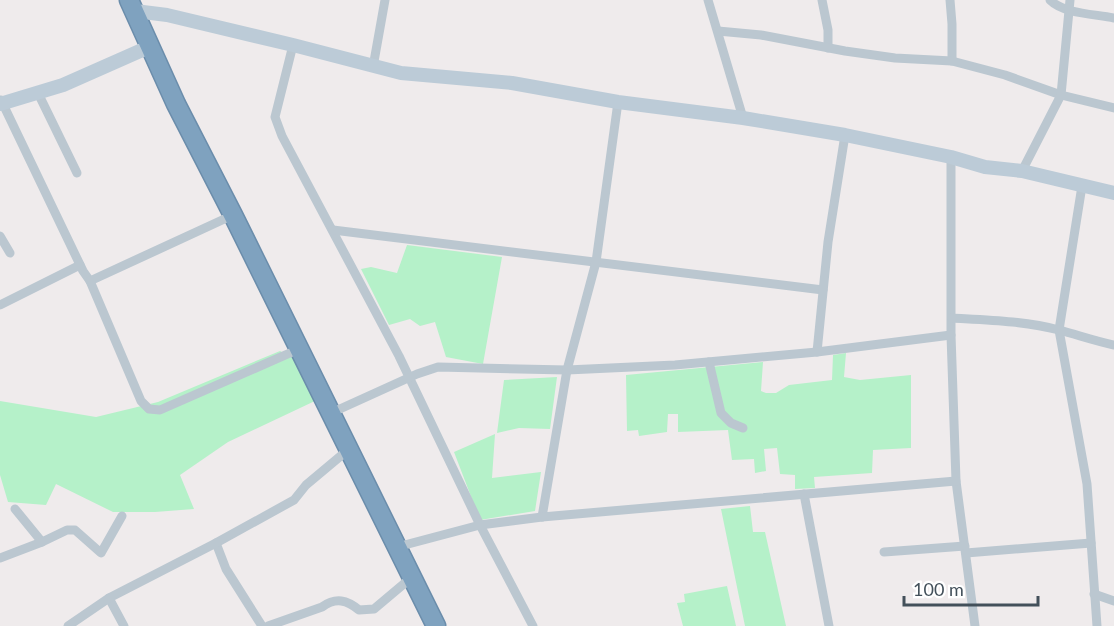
<svg xmlns="http://www.w3.org/2000/svg" width="1114" height="626" font-family="Lato,sans-serif">
<style>
.green{fill:#b5f1c9}
.lines{fill:none;stroke-linecap:round;stroke-linejoin:round}
.highway-casing{stroke:#6b8dab;stroke-width:21}
.street{stroke:#bbc7d0;stroke-width:9}
.secondary{stroke:#bccbd7;stroke-width:14}
.highway{stroke:#7fa2bf;stroke-width:18}
</style>
<rect width="100%" height="100%" fill="#efebec"/>
<g class="green">
<polygon points="407,245 502,257 483,364 446,357 435,322 420,326 410,319 389,325 361,269 371,267 397,273"/>
<polygon points="280,351 295,359 317,400 228,442 180,475 194,509 155,512 113,512 56,484 46,505 8,502 0,475 0,401 96,417 158,402"/>
<polygon points="846,353 844,377 860,380 911,375 911,448 873,450 872,473 814,477 815,488 795,489 795,475 780,474 777,448 764,449 766,471 755,473 754,459 732,460 728,430 678,432 678,414 668,414 667,432 639,436 638,430 627,431 626,375 763,362 761,391 766,393 776,393 789,385 832,380 833,355"/>
<polygon points="557,377 550,429 519,428 497,433 504,380"/>
<polygon points="495,434 492,478 541,472 535,511 480,520 454,452"/>
<polygon points="750,506 753,532 765,532 786,626 745,626 721,509"/>
<polygon points="727,586 736,626 683,626 677,603 685,602 684,594"/>
</g>
<g class="lines">
<g class="highway-casing">
<polyline id="highway" points="129,0 176,104 233,215 436,626"/>
</g>
<g class="street">
<polyline points="708,0 743,118"/>
<polyline points="822,0 828,30 828,48"/>
<polyline points="950,0 952,24 952,61"/>
<path d="M1050 0C1064 14 1095 14 1114 18"/>
<polyline points="718,31 761,35 845,51 895,58 952,61 1005,75 1061,95 1114,108"/>
<polyline points="293,45 275,117 282,136 399,356 480,525 533,626"/>
<polyline points="373,67 385,0"/>
<polyline points="38,93 77,173"/>
<polyline points="1,100 83,271 90,281"/>
<polyline points="951,157 951,335 956,481 975,626"/>
<polyline points="1022,171 1061,95 1070,0"/>
<polyline points="1082,186 1059,330 1087,484 1097,626"/>
<polyline points="233,215 90,281 141,401 149,409 160,410 299,349"/>
<polyline points="333,230 823,290"/>
<polyline points="0,236 10,253"/>
<polyline points="0,305 80,265"/>
<path d="M952 318C987 320 1025 321 1059 330 1078 335 1095 341 1114 345"/>
<polyline points="817,352 828,242 845,135"/>
<polyline points="709,362 721,413 731,423 743,428"/>
<polyline points="331,413 417,374 438,367 567,370 675,365 817,352 951,335"/>
<polyline points="804,494 829,626"/>
<polyline points="15,509 42,542"/>
<polyline points="542,517 567,370 596,262 618,102"/>
<polyline points="216,543 226,569 262,626"/>
<polyline points="397,547 480,525 542,517 956,481"/>
<polyline points="884,552 965,546"/>
<polyline points="966,553 1091,543"/>
<polyline points="0,558 42,542 67,530 75,530 101,553 122,516"/>
<polyline points="1094,594 1114,601"/>
<polyline points="109,598 124,626"/>
<polyline points="68,626 109,598 216,543 294,500 306,485 349,449"/>
<path d="M268 626 322 607C336 597 347 600 359 610L374 609 412 577"/>
</g>
<g class="secondary">
<polyline points="135,11 167,15 293,45 401,73 512,83 618,102 743,118 845,135 951,157 985,167 1022,171 1114,193"/>
<polyline points="0,104 63,85 149,47"/>
</g>
<use href="#highway" class="highway"/>
</g>
<path d="M904 596v9h134v-9" fill="none" stroke="#43505a" stroke-width="3"/>
<text x="913" y="596" font-size="18" fill="#43505a" stroke="#ffffff" stroke-width="4.5" paint-order="stroke">100 m</text>
</svg>
